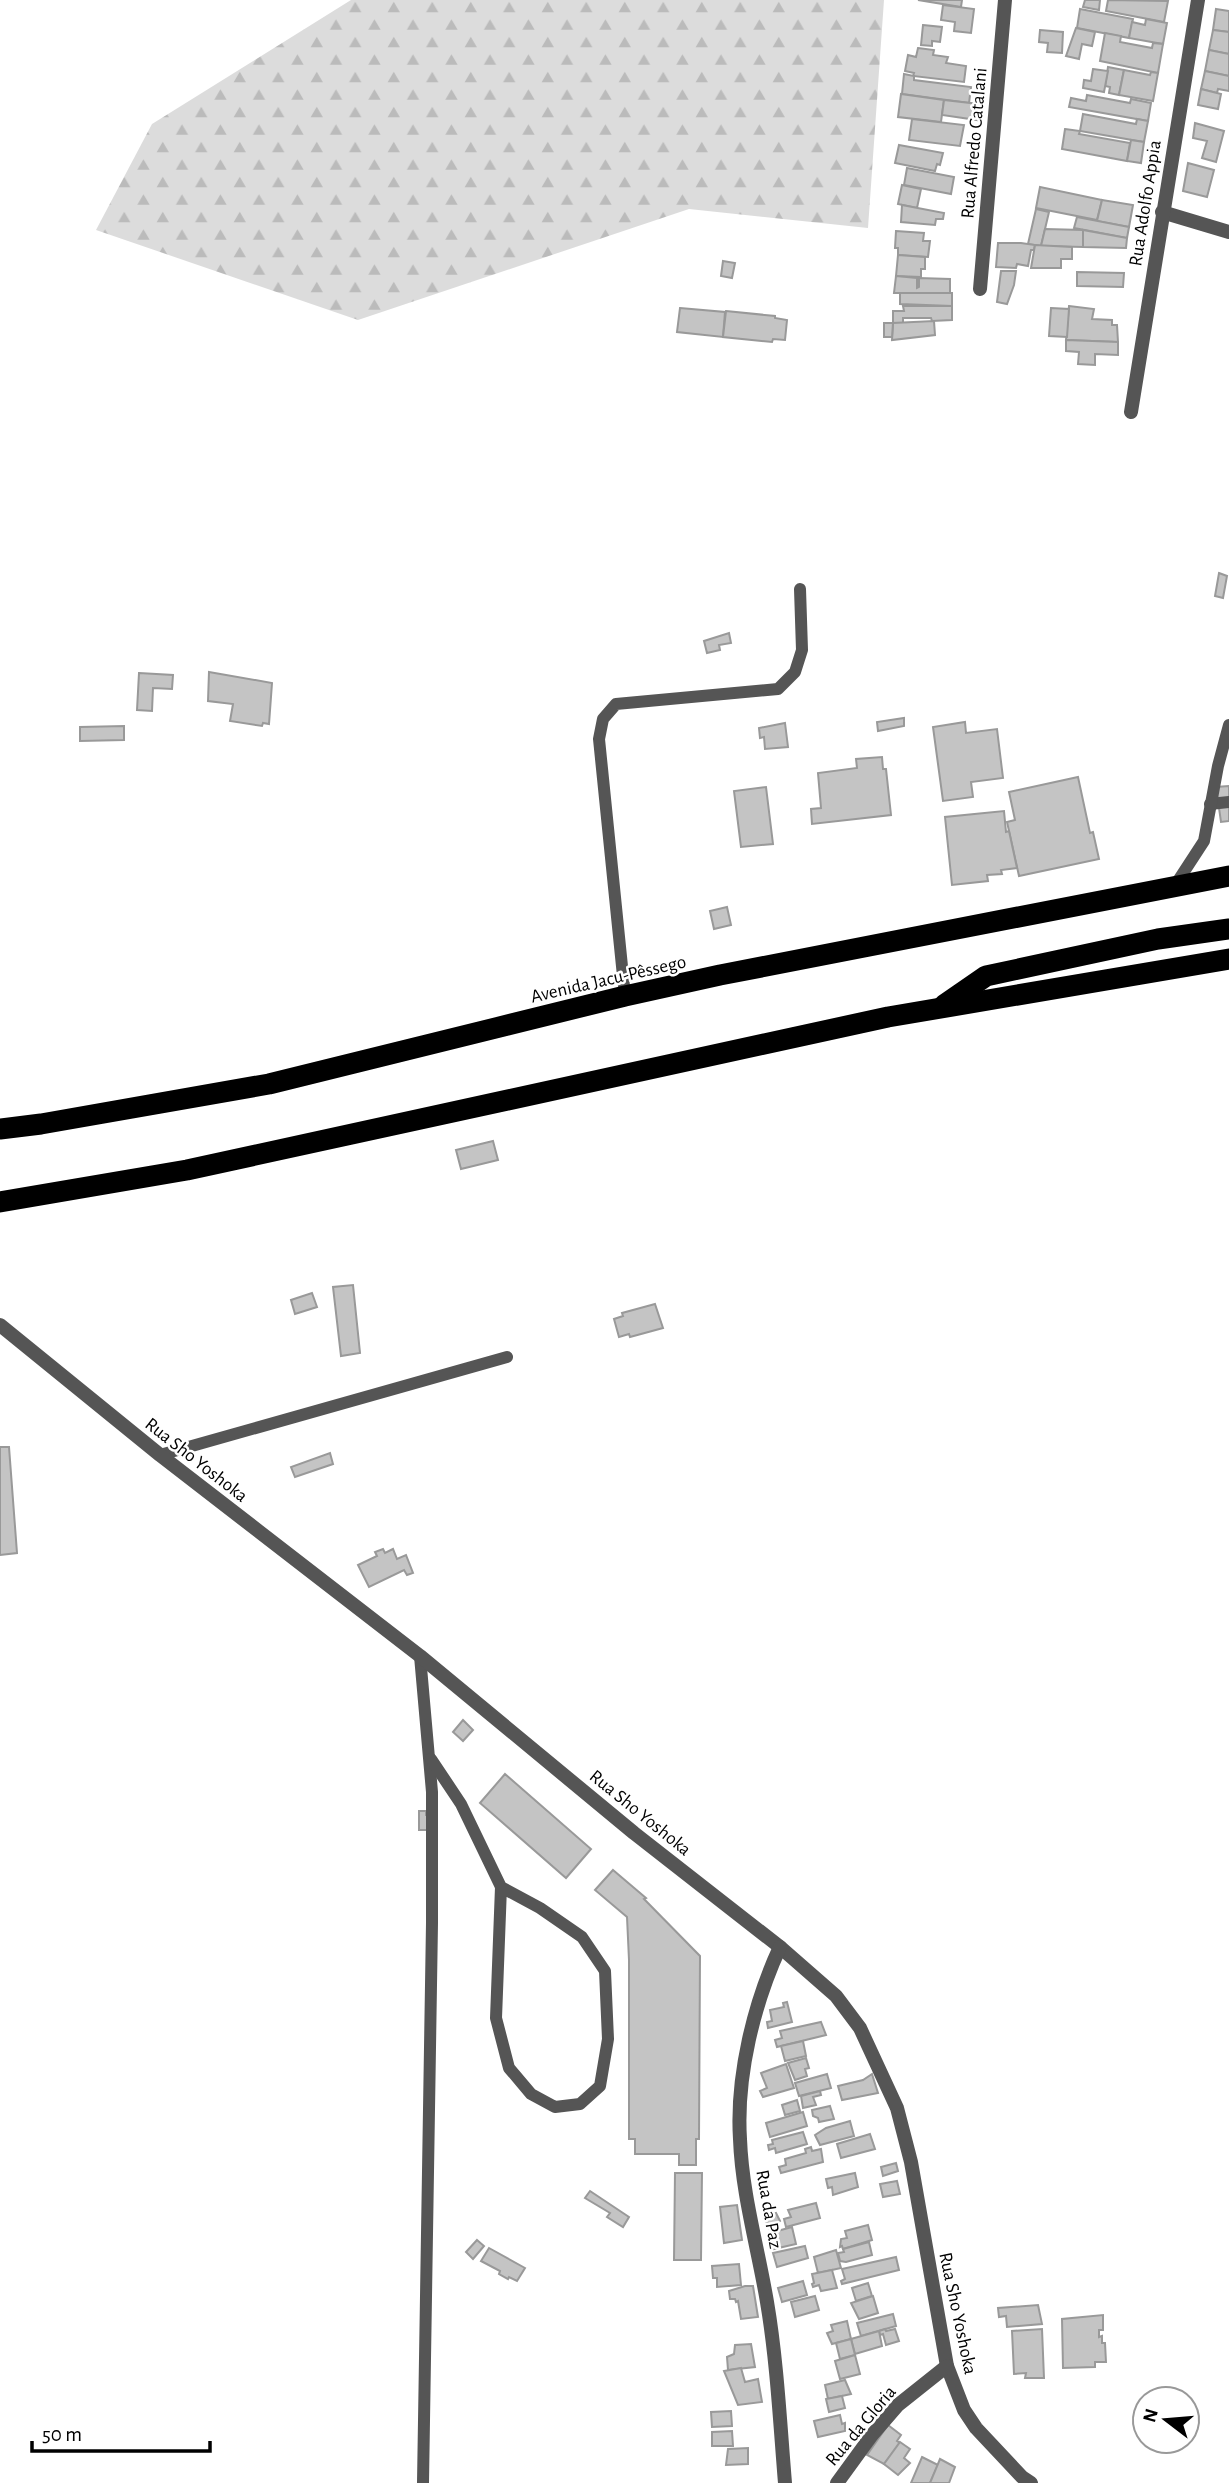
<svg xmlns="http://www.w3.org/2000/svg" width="1229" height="2483" font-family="'Alegreya Sans',sans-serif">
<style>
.forest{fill:url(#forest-firs)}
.building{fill:#c4c4c4;stroke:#999;stroke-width:2}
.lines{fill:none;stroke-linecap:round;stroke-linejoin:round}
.lane{stroke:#555;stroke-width:12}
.street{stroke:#555;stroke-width:14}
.highway{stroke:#000;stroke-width:21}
.labels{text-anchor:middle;stroke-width:5;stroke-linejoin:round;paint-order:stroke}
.street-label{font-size:19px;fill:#000;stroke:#fff}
</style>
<defs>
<pattern id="forest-firs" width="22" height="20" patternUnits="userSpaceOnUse" patternTransform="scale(1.75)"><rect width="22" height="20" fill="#dcdcdc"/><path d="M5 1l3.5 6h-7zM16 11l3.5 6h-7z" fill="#bbb"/></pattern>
</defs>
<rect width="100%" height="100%" fill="#fff"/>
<polygon class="forest" points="351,0 884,0 868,228 689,209 358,320 96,230 152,124"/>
<g class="building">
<polygon points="918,0 962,0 961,7"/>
<polygon points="1085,0 1100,0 1099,10 1083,7"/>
<polygon points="1108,0 1168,1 1164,22 1106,11"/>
<polygon points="943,5 974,9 971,33 954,31 955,22 941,20"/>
<polygon points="1080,9 1133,19 1129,38 1077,28"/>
<polygon points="1216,9 1229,11 1229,32 1213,30"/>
<polygon points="1146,19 1167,23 1163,44 1129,38 1132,22 1145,25"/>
<polygon points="923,25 942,27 940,42 932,41 932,46 921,45"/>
<polygon points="1076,28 1095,32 1092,46 1082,44 1079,59 1066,56"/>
<polygon points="1040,30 1063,32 1062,53 1047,52 1048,43 1039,42"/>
<polygon points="1213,30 1229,32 1229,54 1209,50"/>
<polygon points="1105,33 1121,36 1120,42 1152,48 1153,43 1163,44 1158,73 1100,61"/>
<polygon points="918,48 934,50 933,55 948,57 946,63 966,66 964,82 913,76 914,73 905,71 908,55 916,57"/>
<polygon points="1209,50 1229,54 1229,76 1205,71"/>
<polygon points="1108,67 1124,70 1119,95 1109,93 1110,87 1105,86"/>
<polygon points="1093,69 1108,71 1104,92 1083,88 1084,80 1091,81"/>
<polygon points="1124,70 1150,75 1151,72 1158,73 1153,101 1119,95"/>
<polygon points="1205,71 1229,76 1229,91 1218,89 1217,93 1201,89"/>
<polygon points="904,74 914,76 914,80 971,87 969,103 902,94"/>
<polygon points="1201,89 1221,94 1218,109 1198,105"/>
<polygon points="901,94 944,100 941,122 898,117"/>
<polygon points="1087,95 1130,103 1131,99 1151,103 1148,121 1069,107 1071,98 1086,101"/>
<polygon points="944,100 979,104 977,120 942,115"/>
<polygon points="1083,114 1136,124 1137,119 1148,121 1144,142 1080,131"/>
<polygon points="912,119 964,125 960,146 909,140"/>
<polygon points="1195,123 1224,131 1216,162 1202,158 1207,141 1193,138"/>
<polygon points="1065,129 1080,131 1079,134 1130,143 1127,161 1062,149"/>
<polygon points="1131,140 1144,142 1141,163 1127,161"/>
<polygon points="899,145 943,153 940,165 937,164 935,171 895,163"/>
<polygon points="1188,163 1214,170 1207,197 1183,191"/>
<polygon points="907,168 954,177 951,194 904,185"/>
<polygon points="902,185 921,189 917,208 898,204"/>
<polygon points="1040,187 1102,200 1097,220 1036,208"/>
<polygon points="1102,200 1133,205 1129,227 1097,221"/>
<polygon points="902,205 944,213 943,219 936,219 935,225 901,222"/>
<polygon points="1036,209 1049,212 1041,246 1028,244"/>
<polygon points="1077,217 1129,227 1127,238 1074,228"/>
<polygon points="1045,229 1083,230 1083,247 1041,246"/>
<polygon points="1083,230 1127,238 1126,248 1083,247"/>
<polygon points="896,231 924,233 923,241 930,241 928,257 898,255 898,248 895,248"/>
<polygon points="998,243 1021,243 1035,245 1034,250 1031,250 1028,266 1017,264 1016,268 996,267"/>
<polygon points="1035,245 1072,247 1072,259 1061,259 1061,268 1031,268"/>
<polygon points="898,255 925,257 925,269 921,269 921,277 896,276"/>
<polygon points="723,261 735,263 732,278 721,276"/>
<polygon points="1001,271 1016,271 1014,285 1007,304 997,302"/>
<polygon points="1077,272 1124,273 1123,287 1077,286"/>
<polygon points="896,276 917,278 917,288 919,287 919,278 950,279 950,293 894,293"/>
<polygon points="900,293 952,293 952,306 900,304"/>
<polygon points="903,306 952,306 952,320 932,321 931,318 903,318 903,323 893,323 893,311 904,311"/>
<polygon points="1069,306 1094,309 1092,319 1112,320 1112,325 1117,325 1118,342 1066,340"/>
<polygon points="680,308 725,312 723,337 677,332"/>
<polygon points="1051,308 1069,309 1067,337 1049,336"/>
<polygon points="726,311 775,316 775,318 787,320 785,340 773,339 772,342 723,337"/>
<polygon points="934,321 935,335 892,340 893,323"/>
<polygon points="884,323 893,323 892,337 884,337"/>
<polygon points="1066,340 1118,342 1118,355 1095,354 1095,365 1078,364 1079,352 1066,351"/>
<polygon points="1219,573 1227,576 1223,598 1215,596"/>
<polygon points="729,633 731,643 719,645 720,650 707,653 704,641"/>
<polygon points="209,672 272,683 269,724 263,723 262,726 230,721 233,704 208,701"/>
<polygon points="139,673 173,675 172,689 153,688 152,711 137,710"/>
<polygon points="904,718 904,726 878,731 877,722"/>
<polygon points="965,722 966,733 997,729 1003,778 971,782 973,797 943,801 933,727"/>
<polygon points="785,723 788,747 765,749 764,737 760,738 759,728"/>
<polygon points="124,726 124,740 80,741 80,727"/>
<polygon points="882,757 883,769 886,769 891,815 812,824 811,809 821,808 818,773 857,768 856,759"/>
<polygon points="1078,777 1090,833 1093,832 1099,859 1019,876 1007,822 1015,820 1009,792"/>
<polygon points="1229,786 1229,821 1221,822 1216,787"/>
<polygon points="766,787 773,844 741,847 734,791"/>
<polygon points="1004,811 1006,832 1009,831 1017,868 1001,870 1002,874 987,875 988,881 952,885 945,817"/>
<polygon points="727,907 731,925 714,929 710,911"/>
<polygon points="493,1141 498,1160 461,1169 456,1150"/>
<polygon points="353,1285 360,1353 341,1356 333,1287"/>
<polygon points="312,1293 317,1307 295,1314 291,1300"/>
<polygon points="655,1304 663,1328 630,1337 629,1334 619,1337 614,1319 623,1316 622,1313"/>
<polygon points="0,1447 9,1447 17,1553 0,1555"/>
<polygon points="330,1453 333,1464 295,1477 291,1467"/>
<polygon points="383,1549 385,1553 393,1549 397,1559 406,1555 413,1573 407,1575 404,1570 369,1587 358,1565 377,1556 375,1552"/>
<polygon points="463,1720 473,1730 463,1741 453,1732"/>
<polygon points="505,1774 591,1849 566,1878 480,1803"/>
<polygon points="419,1811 426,1811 426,1815 428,1815 428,1830 419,1830"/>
<polygon points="613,1870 646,1898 644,1899 700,1956 699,2139 696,2139 696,2165 679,2165 679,2154 635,2154 635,2139 629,2139 629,1960 627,1917 595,1890"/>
<polygon points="787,2002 792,2022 768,2028 767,2022 772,2021 770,2010 784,2007 783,2003"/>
<polygon points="821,2022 826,2035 777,2047 775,2040 782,2038 780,2031"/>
<polygon points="803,2041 806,2056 785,2061 781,2046"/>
<polygon points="806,2058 809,2068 805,2069 807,2076 795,2080 788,2063"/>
<polygon points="786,2064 794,2088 763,2097 760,2091 767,2088 761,2073"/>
<polygon points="827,2074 831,2088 799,2096 795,2083"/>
<polygon points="872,2074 878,2093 842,2100 838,2086 863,2080"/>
<polygon points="820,2091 821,2095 813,2097 816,2105 803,2108 801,2096"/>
<polygon points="797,2100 800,2111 785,2115 782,2105"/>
<polygon points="830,2106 834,2119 819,2122 818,2118 813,2116 812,2110"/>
<polygon points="803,2112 807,2126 770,2137 766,2123"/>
<polygon points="850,2121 854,2136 820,2145 815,2135 826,2128"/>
<polygon points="803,2132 807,2144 776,2153 775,2148 769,2150 768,2145 773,2144 772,2140"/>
<polygon points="870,2134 875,2149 841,2158 837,2144"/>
<polygon points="811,2147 812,2151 821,2149 823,2162 781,2173 779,2167 786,2165 785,2159 806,2153 805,2149"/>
<polygon points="896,2163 898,2171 883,2176 881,2167"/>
<polygon points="675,2173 702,2173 701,2260 674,2260"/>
<polygon points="855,2173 858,2187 833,2195 832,2187 828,2188 826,2179"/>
<polygon points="897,2181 900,2194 883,2197 880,2184"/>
<polygon points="590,2191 629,2217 623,2227 607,2217 610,2213 585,2198"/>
<polygon points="816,2203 820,2218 786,2227 784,2219 791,2217 788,2210"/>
<polygon points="737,2205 742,2240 724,2243 720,2207"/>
<polygon points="776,2213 780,2221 776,2224 777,2228 770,2230 764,2217"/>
<polygon points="868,2225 872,2240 843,2249 842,2246 840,2247 841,2239 847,2238 845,2231"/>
<polygon points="792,2227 796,2244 774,2249 770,2233"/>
<polygon points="477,2240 484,2246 473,2259 466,2252"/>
<polygon points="869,2242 872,2255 846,2262 840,2261 838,2253 844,2252 843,2249"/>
<polygon points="805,2246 808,2258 777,2267 773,2253"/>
<polygon points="489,2248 525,2268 517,2281 509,2277 508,2279 499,2274 500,2271 481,2261"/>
<polygon points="836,2250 841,2268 818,2273 814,2257"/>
<polygon points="896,2257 899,2270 842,2284 841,2281 845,2279 842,2269"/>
<polygon points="739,2264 741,2285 717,2287 717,2278 713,2278 712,2266"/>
<polygon points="832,2270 837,2288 821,2291 819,2285 813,2287 812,2284 814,2283 812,2274"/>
<polygon points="803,2281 807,2295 782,2302 778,2288"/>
<polygon points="868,2283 872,2296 856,2301 852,2288"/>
<polygon points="745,2286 753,2286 758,2317 741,2319 738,2301 736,2302 735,2299 730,2299 729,2291"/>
<polygon points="815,2296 819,2310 795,2317 791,2302"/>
<polygon points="873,2296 878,2313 859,2319 851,2303"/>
<polygon points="1038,2305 1042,2324 1007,2327 1006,2316 999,2317 998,2308"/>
<polygon points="893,2314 896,2326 861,2336 857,2323"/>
<polygon points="1103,2315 1103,2330 1099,2330 1099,2337 1102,2336 1102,2343 1105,2343 1106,2362 1095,2362 1095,2367 1063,2368 1062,2319"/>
<polygon points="847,2321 851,2339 832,2344 827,2333 833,2331 831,2325"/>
<polygon points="885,2329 886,2331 895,2329 899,2341 886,2345 883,2334 880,2335 879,2331"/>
<polygon points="1042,2329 1044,2378 1025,2378 1026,2373 1014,2374 1012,2331"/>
<polygon points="879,2331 882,2346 855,2354 851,2339"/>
<polygon points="851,2339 855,2355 840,2359 836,2343"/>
<polygon points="751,2344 755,2367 728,2370 727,2357 734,2354 735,2345"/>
<polygon points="855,2355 860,2374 840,2379 835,2361"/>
<polygon points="741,2368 745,2382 758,2379 762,2402 738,2405 724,2371"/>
<polygon points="845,2380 851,2394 828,2399 825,2385"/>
<polygon points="842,2396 845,2408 829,2412 826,2399"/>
<polygon points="731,2411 732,2426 712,2427 711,2412"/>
<polygon points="840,2415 842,2424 845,2423 845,2431 818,2437 814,2421"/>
<polygon points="888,2425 901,2435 897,2441 900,2443 884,2464 867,2455"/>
<polygon points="732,2431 733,2446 712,2446 712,2432"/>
<polygon points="900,2442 910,2449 904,2458 910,2463 898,2475 884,2464"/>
<polygon points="748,2448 748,2464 726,2465 728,2449"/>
<polygon points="922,2457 938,2465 930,2483 911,2483"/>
<polygon points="940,2459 955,2467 949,2483 930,2483"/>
</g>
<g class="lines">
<g class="lane">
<polyline points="1210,804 1229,802"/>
<polyline points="1174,887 1204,841 1218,766 1229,725"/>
<polyline points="625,996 599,739 603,719 616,704 778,689 795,672 802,650 800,589"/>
<polyline points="160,1455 507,1357"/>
<polyline points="420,1656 432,1792 432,1923 423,2483"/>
<polyline points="431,1759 461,1804 501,1887 496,2018 509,2068 531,2094 555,2107 580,2104 600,2086 608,2039 605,1971 582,1937 540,1908 501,1887"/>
</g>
<g class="street">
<polyline points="1162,212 1229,232"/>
<polyline points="980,289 1005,0"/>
<polyline points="1131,412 1198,0"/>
<polyline points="0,1325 160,1455 420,1656 634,1833 780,1947 836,1996 860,2028 897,2108 911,2162 947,2366 964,2410 976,2428 1022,2477 1031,2483"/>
<path d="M780 1947C754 2003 736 2076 740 2139 742 2194 758 2248 767 2302 777 2361 780 2423 785 2483"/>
<polyline points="837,2483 872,2435 898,2405 947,2366"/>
</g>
<g class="highway">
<polyline points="944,1005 986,976 1158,939 1229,929"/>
<polyline points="0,1129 41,1124 269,1084 625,996 720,975 1229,876"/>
<polyline points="0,1202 187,1170 888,1017 1229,959"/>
</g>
</g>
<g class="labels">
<g class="street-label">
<text transform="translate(973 143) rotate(-85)" y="7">Rua Alfredo Catalani</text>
<text transform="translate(1144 203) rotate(-81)" y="7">Rua Adolfo Appia</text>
<text transform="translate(608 978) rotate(-13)" y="7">Avenida Jacu-Pêssego</text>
<text transform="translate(197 1459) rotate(38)" y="7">Rua Sho Yoshoka</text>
<text transform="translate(641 1812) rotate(39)" y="7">Rua Sho Yoshoka</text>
<text transform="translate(770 2209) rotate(80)" y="7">Rua da Paz</text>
<text transform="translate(959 2313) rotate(78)" y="7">Rua Sho Yoshoka</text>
<text transform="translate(860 2425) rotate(-50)" y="7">Rua da Gloria</text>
</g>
</g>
<g transform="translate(1166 2420) rotate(286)"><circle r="33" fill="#ffffff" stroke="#999999" stroke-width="2"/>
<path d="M0-5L12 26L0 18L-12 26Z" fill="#000000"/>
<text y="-10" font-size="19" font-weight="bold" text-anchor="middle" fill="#000000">N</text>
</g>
<path d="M32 2441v10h178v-10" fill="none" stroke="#000000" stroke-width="3.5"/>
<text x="42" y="2441" font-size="21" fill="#000000" stroke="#ffffff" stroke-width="5" paint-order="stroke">50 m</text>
</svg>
